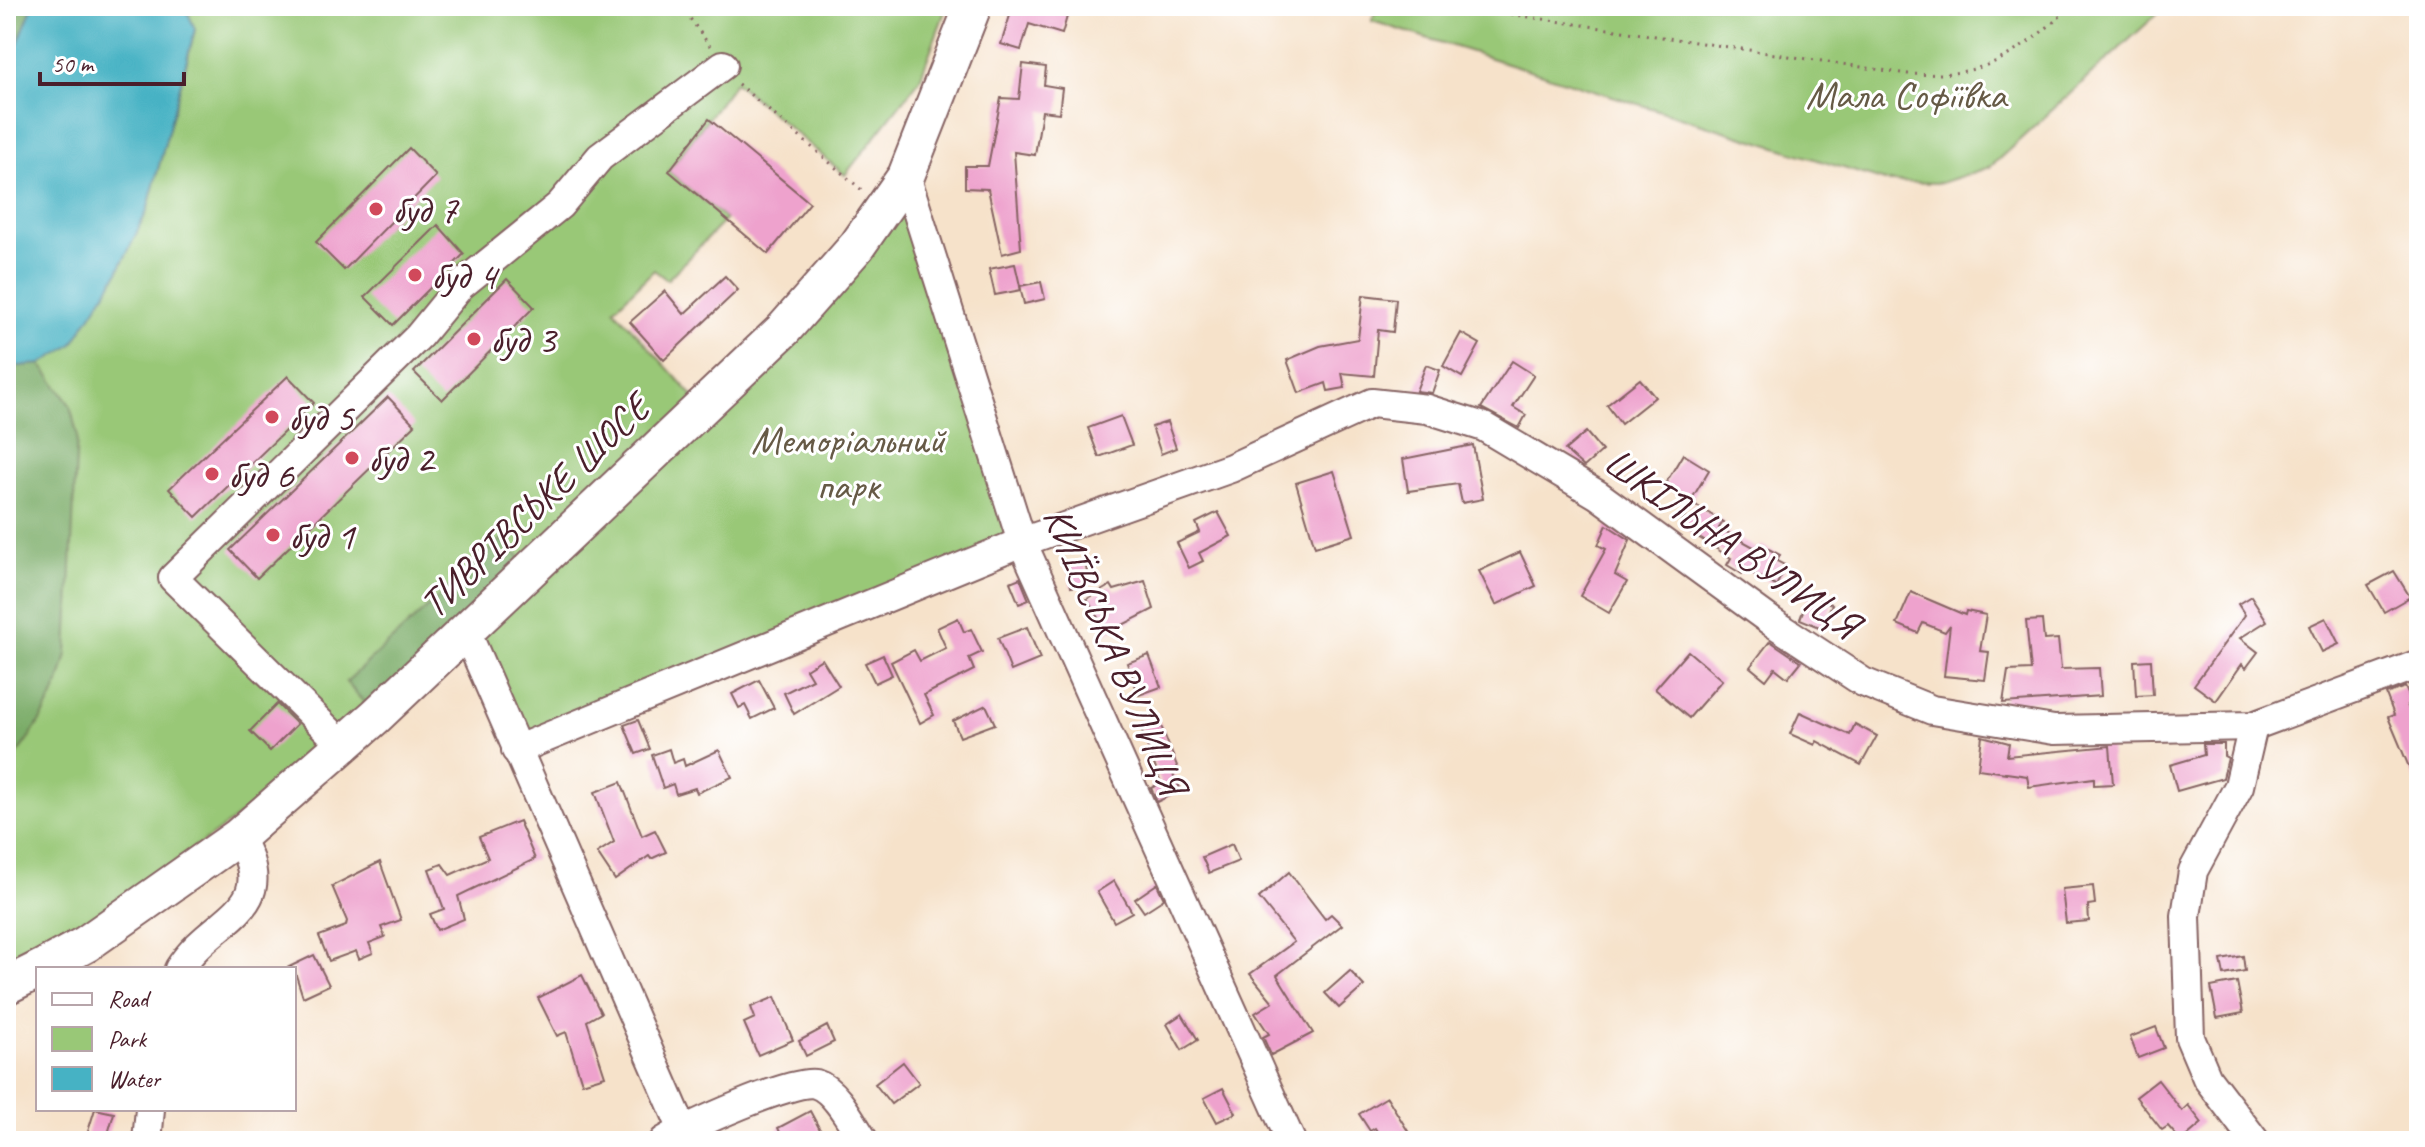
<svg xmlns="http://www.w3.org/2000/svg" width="2425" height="1147" font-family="Caveat,sans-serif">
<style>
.green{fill:#99c877;stroke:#727451;stroke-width:2}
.forest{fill:#7aac68;stroke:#62664a;stroke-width:2}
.water{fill:#46b2c4;stroke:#486878;stroke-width:2}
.building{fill:#eea2cd}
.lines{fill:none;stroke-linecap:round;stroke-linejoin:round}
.minor-casing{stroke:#866363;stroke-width:32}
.major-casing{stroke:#866363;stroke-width:40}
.path{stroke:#866363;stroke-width:3;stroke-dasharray:2 6;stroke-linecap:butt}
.minor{stroke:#fff;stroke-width:28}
.major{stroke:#fff;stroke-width:36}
.poi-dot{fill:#d1495b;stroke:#fff;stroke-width:3}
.labels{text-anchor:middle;stroke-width:6;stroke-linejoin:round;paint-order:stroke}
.park-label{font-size:40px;fill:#665a46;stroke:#fff}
.poi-label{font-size:40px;fill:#4a1f2b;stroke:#fff;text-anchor:start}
.street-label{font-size:40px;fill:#4a1f2b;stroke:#fff}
</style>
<rect width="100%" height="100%" fill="#fff"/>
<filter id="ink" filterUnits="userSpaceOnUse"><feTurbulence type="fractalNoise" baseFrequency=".0125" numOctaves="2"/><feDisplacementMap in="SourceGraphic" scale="16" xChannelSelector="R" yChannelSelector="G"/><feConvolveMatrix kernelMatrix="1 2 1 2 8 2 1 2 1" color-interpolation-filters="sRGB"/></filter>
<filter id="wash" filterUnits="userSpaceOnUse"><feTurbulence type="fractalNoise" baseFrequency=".006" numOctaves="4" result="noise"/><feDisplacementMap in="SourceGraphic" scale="32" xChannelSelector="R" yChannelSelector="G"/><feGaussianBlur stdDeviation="1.8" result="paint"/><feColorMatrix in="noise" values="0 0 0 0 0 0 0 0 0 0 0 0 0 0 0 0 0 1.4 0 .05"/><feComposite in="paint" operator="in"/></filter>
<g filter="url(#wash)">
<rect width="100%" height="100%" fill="#f6e2ca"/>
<g class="green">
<polygon points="185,6 947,6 920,79 845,175 735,82 669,171 726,219 667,280 654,270 614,309 702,406 906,176 1022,542 516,750 466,631 346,682 376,716 6,986 6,311 75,303 116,276 147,211 195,30"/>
<polygon points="1378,6 2166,6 1990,167 1941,183 1888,182 1372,21"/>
</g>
<g class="forest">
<polygon points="6,6 33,6 6,73"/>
<path d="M41 364 70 405 77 434 67 654C57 699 36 732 6 767V367Z"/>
<polygon points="502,539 531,569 376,716 346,682"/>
</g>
<polygon class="water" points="33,6 185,6 195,29 147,211 116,276 72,345 41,364 6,367 6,73"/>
<g id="blocks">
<g class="building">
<polygon points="1013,6 1046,6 1068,13 1062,34 1029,24 1021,50 1001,44"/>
<polygon points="1023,64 1046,67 1044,85 1062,88 1059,113 1042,111 1035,155 1014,152 1021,249 1002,254 988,189 965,188 965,166 988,166 1001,98 1019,99"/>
<polygon points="709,119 810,203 768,254 669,171"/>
<polygon points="409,148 436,176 344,270 316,242"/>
<polygon points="438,225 464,254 393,325 365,297"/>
<polygon points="1015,264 1021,290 995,295 989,269"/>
<polygon points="725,276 738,290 664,360 630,322 665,291 684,314"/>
<polygon points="507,279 534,307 442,400 414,372"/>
<polygon points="1041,282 1045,299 1024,304 1020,286"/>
<polygon points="1363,295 1396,299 1393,332 1378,330 1374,376 1342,373 1345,388 1328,391 1326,383 1299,393 1287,360 1320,346 1358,339"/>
<polygon points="1461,333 1480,344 1462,377 1443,366"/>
<polygon points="1512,361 1534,375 1513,407 1526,415 1519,428 1481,408"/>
<polygon points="1426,365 1440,370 1432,393 1416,391"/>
<polygon points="288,376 314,403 196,517 169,489"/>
<polygon points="1640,379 1655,397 1621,424 1607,405"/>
<polygon points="388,397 415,425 257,578 230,550"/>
<polygon points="1121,416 1132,445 1099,457 1088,428"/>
<polygon points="1167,422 1176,448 1161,454 1152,427"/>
<polygon points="1586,432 1602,451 1584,467 1565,450"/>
<polygon points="1473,445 1483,499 1462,503 1458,484 1408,491 1403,459"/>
<polygon points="1683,454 1709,470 1690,502 1664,486"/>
<polygon points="1334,471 1354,535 1315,547 1296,483"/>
<polygon points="1694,504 1723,522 1719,528 1759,550 1761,545 1780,555 1777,561 1786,566 1776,586 1745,569 1742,574 1727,565 1731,558 1679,525"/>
<polygon points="1218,512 1231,536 1199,553 1203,561 1189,568 1177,543 1200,532 1196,523"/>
<polygon points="1607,525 1630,540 1615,575 1627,582 1609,613 1580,596 1606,549 1598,545"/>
<polygon points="1520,552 1536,586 1496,605 1479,571"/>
<polygon points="1085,561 1089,584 1071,587 1068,563"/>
<polygon points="2394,571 2410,597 2384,612 2368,585"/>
<polygon points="1020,578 1029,600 1019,604 1010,582"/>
<polygon points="1145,581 1154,609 1107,633 1087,599 1111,585 1114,590"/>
<polygon points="1911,592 1965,615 1966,611 1986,615 1980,651 1989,652 1985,680 1944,676 1950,625 1945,632 1923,623 1918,633 1897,624"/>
<polygon points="1809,595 1832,604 1822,628 1800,619"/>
<polygon points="2251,596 2267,621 2240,638 2258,652 2246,668 2242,664 2216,701 2194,685 2245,615 2238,604"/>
<polygon points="958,618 964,632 971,629 982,652 969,658 974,670 924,695 934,715 920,723 891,662 914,650 920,661 946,648 937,628"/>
<polygon points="2326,618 2339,644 2322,652 2309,626"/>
<polygon points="2042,620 2044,640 2058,639 2061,669 2099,668 2101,696 2003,703 2008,671 2031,670 2026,621"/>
<polygon points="1027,627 1040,659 1011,671 998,638"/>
<polygon points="1770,641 1801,662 1788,678 1775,668 1766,680 1750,667"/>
<polygon points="1688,651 1722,680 1689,718 1655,689"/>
<polygon points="883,655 892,675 875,683 865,663"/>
<polygon points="1149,655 1161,687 1139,695 1127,663"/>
<polygon points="822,659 839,686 794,714 784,693 812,679 806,669"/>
<polygon points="2151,660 2153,695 2136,696 2134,661"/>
<polygon points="759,680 774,708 752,719 745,705 739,708 732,694"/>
<polygon points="2405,687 2412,703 2407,705 2419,730 2417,786 2388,717 2394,715 2386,694"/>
<polygon points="277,704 297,724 270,751 250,731"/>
<polygon points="986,705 995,724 960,737 953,721"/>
<polygon points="1800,712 1850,735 1855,724 1877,736 1861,765 1817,741 1815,745 1790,734"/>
<polygon points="638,720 650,749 636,754 624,725"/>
<polygon points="1159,721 1179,771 1173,774 1181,790 1157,802 1151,788 1161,783 1141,729"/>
<polygon points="1982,736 2009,743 2007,756 2110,746 2113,784 2094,785 2094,778 2029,787 2027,776 1978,769"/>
<polygon points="2203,744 2224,744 2224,756 2228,758 2223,778 2177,791 2170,765 2204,755"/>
<polygon points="669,749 673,763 683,759 685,766 719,750 732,777 697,793 695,788 676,794 673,784 663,788 652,755"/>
<polygon points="621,782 642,836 655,830 666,852 651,859 649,856 615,880 597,853 614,842 595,792"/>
<polygon points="519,821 535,859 458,896 464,919 437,930 430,914 444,909 429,869 442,864 450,875 488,858 479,837"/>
<polygon points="1232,844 1239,861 1209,873 1202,857"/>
<polygon points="380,862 401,920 381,927 385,937 369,943 373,953 359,959 356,951 329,961 319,936 346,926 347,921 332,886"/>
<polygon points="1289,872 1325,919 1331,914 1342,925 1277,975 1313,1033 1271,1055 1263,1037 1269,1034 1255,1013 1273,1002 1250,974 1294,942 1259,898"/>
<polygon points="1114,881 1132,912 1114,922 1097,892"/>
<polygon points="1157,884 1164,899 1144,912 1135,899"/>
<polygon points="2093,886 2095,904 2088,905 2089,921 2066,923 2062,889"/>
<polygon points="314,955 329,985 303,997 294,969 289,967"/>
<polygon points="2243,956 2245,971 2224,975 2221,960"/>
<polygon points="1350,971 1364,986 1339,1008 1325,993"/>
<polygon points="582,975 601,1013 587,1021 605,1076 582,1083 566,1032 557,1036 538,998"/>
<polygon points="2237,982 2243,1013 2217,1018 2211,987"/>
<polygon points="775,997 793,1040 758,1055 744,1023 755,1018 751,1007"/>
<polygon points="1182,1014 1198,1040 1182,1050 1167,1024"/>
<polygon points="827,1026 834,1042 806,1056 799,1041"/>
<polygon points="2156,1027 2164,1048 2138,1058 2130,1037"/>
<polygon points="903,1062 919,1083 891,1104 875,1084"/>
<polygon points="2158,1080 2182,1111 2188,1105 2202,1123 2181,1141 2168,1126 2162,1130 2136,1097"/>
<polygon points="1223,1088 1236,1113 1217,1122 1204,1098"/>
<polygon points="1387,1097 1414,1141 1383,1141 1375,1128 1370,1131 1359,1114"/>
<polygon points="95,1109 114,1113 106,1141 85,1141"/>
<polygon points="810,1111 826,1141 784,1141 778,1128"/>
</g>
</g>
</g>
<g filter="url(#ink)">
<use href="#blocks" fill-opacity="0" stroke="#866363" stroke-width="2"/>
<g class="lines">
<g class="minor-casing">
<g id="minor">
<polyline points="906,176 1022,542 1291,1141"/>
<polyline points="466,631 683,1130"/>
<polyline points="2253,726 2239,786 2193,871 2186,916 2190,1038 2207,1078 2255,1141"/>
<polyline points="343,745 173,578 419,336 460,286 560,205 600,157 723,65"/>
<polyline points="516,750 1022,542 1231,468 1372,403 1427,409 1484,427 1598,495 1772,622 1863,682 1932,710 2054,730 2253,726 2419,664"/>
<path d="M179 969C213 915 283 911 238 837"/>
<polyline points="147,1141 150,1109"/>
<path d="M664 1141C688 1127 793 1078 816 1084 836 1090 853 1125 864 1141"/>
</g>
</g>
<g class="major-casing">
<g id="major">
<polyline points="40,969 86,944 238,837 376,716 783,330 857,246 906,176 973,6"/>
<polyline points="6,986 38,970"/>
</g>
</g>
<g class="path">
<polyline points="433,6 504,6"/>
<polyline points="681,6 710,46"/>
<path d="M1456 6 1908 74C1987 78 2015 56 2072 6"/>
<polyline points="738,84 863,191"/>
</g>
<use href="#minor" class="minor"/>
<use href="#major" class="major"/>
</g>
</g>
<g class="poi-dot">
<circle cx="376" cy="209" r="8"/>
<circle cx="415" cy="275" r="8"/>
<circle cx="474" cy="339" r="8"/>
<circle cx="272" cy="417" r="8"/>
<circle cx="352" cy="458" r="8"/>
<circle cx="212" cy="474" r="8"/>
<circle cx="273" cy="535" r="8"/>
</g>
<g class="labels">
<g class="park-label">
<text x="1906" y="108">Мала Софіївка</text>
<text x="848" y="453">Меморіальний<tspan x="848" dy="46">парк</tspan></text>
</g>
<g class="poi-label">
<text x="392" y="223">буд 7</text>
<text x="431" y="289">буд 4</text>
<text x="490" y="353">буд 3</text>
<text x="288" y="431">буд 5</text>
<text x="368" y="472">буд 2</text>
<text x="228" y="488">буд 6</text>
<text x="289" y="549">буд 1</text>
</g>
<g class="street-label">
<text transform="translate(534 505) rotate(-44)" y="14">ТИВРІВСЬКЕ ШОСЕ</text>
<text transform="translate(1732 542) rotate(35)" y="14">ШКІЛЬНА ВУЛИЦЯ</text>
<text transform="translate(1116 650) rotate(67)" y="14">КИЇВСЬКА ВУЛИЦЯ</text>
</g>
</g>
<rect width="2425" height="1147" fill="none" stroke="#fff" stroke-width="32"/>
<rect x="36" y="967" width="260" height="144" fill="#ffffff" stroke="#b7a5aa" stroke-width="2"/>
<rect x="52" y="993" width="40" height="12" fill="#ffffff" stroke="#b7a5aa" stroke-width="2"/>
<text x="108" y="1007" font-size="24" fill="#4a1f2b">Road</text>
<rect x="52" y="1027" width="40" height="24" fill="#99c877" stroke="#b7a5aa" stroke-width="2"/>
<text x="108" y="1047" font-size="24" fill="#4a1f2b">Park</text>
<rect x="52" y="1067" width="40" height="24" fill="#46b2c4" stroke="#b7a5aa" stroke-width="2"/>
<text x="108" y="1087" font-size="24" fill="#4a1f2b">Water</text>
<path d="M40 72v12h144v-12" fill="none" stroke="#4a1f2b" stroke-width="4"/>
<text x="52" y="72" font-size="24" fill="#4a1f2b" stroke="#ffffff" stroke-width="6" paint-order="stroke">50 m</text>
</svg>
